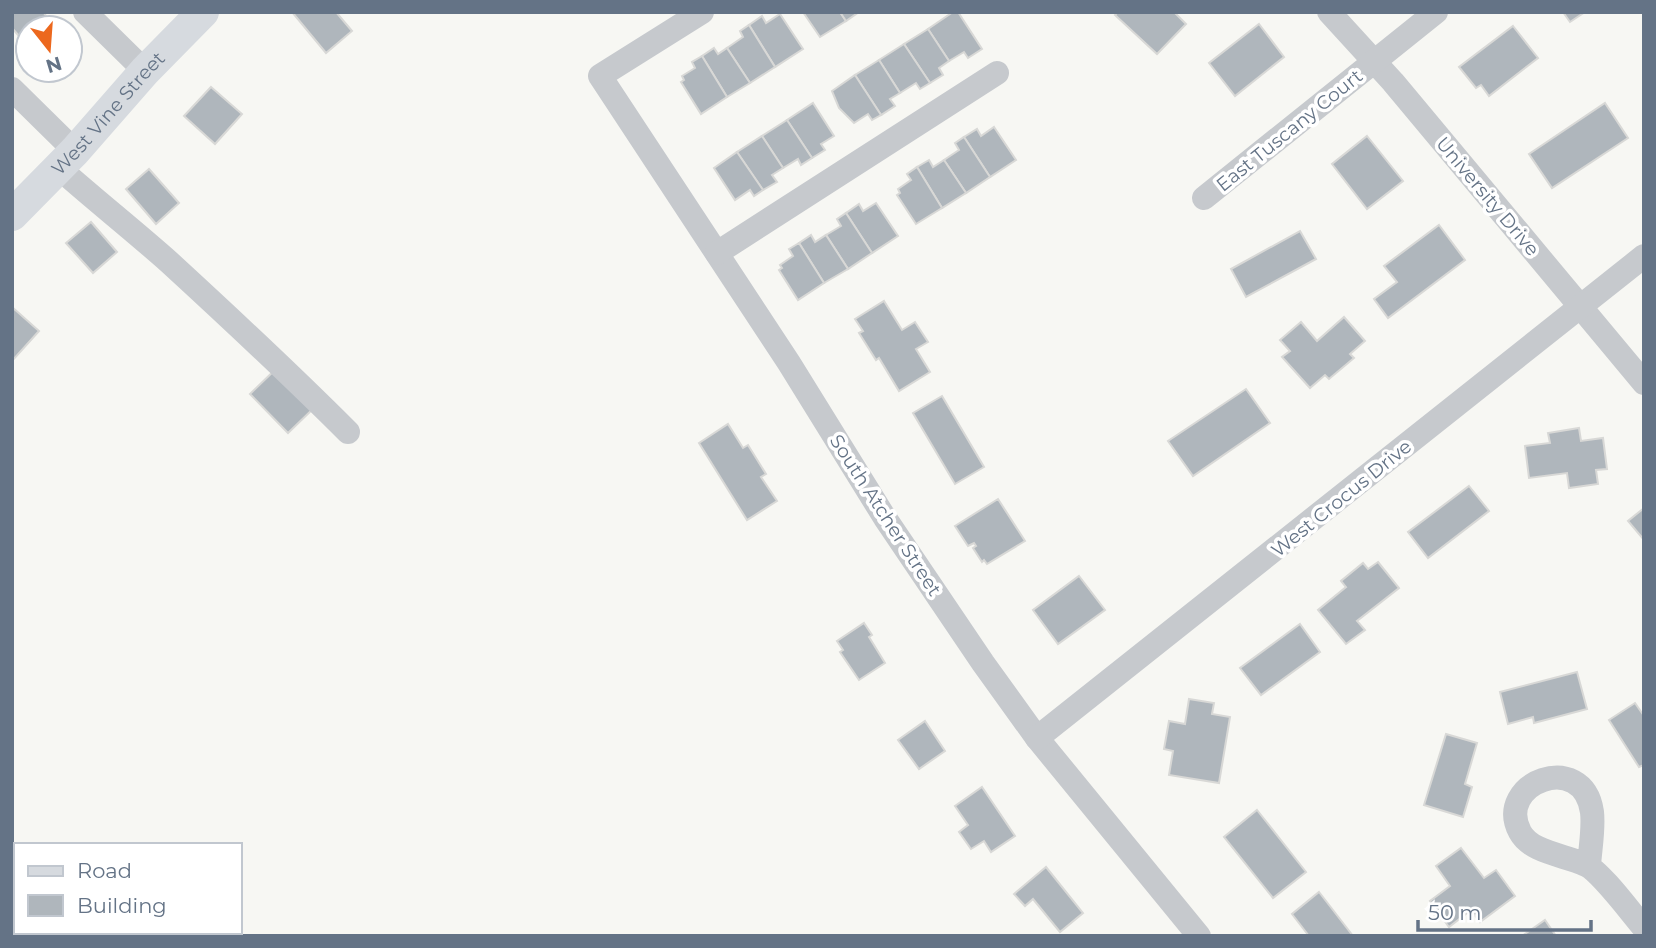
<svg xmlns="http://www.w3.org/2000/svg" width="1656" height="948" font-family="Montserrat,sans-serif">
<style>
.building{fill:#afb6bc;stroke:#d8d8d6;stroke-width:2}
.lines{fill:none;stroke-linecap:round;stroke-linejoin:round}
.minor{stroke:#c6c9cd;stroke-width:24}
.major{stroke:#d6dadf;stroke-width:32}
.labels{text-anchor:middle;stroke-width:7;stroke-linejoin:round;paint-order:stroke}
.street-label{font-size:19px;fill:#647386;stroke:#fff}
</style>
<rect width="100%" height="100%" fill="#f7f7f3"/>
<g class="building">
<polygon points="12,12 43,12 51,22 44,28 28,28 28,42 26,44 12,28"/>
<polygon points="292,12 336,12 352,31 326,53"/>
<polygon points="803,12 840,12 846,21 820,37"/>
<polygon points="840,12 859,12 846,21"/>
<polygon points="953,12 958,12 982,49 968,58 964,52 949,61 928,29"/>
<polygon points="1118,12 1174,12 1186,24 1157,54 1115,15"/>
<polygon points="1563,12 1585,12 1570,22"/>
<polygon points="780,14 803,49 775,67 749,25 762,16 766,23"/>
<polygon points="1259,24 1284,57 1235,96 1209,63"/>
<polygon points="749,25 775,67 750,83 727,48 743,37 740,31"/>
<polygon points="1513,26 1538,58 1489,96 1481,85 1476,88 1459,67"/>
<polygon points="928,29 949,61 939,68 943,75 930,83 904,44"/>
<polygon points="904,44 930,83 920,89 916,83 900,93 879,60"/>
<polygon points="714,48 718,54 727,48 750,83 727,97 702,56"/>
<polygon points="702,56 727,97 701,114 681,82 684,80 682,76 695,68 692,62"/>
<polygon points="879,60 900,93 890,99 895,106 881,115 855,75"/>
<polygon points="855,75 881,115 872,120 868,114 854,123 839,108 832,91"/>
<polygon points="211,87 242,114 215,144 184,116"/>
<polygon points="813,103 834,136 821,144 825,150 812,158 787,120"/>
<polygon points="1605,103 1628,138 1552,188 1529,154"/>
<polygon points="787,120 812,158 801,165 798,159 783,168 762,136"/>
<polygon points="994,127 1016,160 990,177 964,137 977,129 981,136"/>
<polygon points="762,136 783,168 772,175 777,182 763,190 737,152"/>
<polygon points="1367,136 1403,181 1367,209 1332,164"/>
<polygon points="964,137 990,177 966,193 944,160 959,150 955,143"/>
<polygon points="737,152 763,190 754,196 750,190 735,200 714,168"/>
<polygon points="929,160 933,167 944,160 966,193 942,208 917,167"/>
<polygon points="917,167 942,208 916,224 897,195 900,193 898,189 911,180 907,174"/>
<polygon points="149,169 179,203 156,224 126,189"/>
<polygon points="876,203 898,236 872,253 846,213 859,204 863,211"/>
<polygon points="846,213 872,253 848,269 826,235 841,226 837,219"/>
<polygon points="91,222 117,252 93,273 66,243"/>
<polygon points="1439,225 1465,260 1388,318 1374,299 1397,282 1384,266"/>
<polygon points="1300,231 1316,259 1246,297 1231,269"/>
<polygon points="811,235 815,242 826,235 848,269 824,283 799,243"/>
<polygon points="799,243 824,283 798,300 779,270 782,268 780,265 793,256 789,249"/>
<polygon points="884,301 902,330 915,322 928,342 916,349 930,372 899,391 879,358 876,360 859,333 863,331 855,319"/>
<polygon points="12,307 39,331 12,361"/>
<polygon points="1344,317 1365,341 1350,354 1354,358 1329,379 1325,375 1310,388 1282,357 1290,351 1280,340 1301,322 1317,341"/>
<polygon points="279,366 317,405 288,433 250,394"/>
<polygon points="1246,389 1270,423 1193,476 1168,441"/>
<polygon points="942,396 984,467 955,484 913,413"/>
<polygon points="728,424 743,448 748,445 766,474 761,477 777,501 747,520 699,443"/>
<polygon points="1579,428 1581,441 1603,438 1607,469 1596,470 1598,484 1569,488 1567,473 1529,478 1525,446 1550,443 1548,433"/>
<polygon points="1469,486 1489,511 1428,558 1408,532"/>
<polygon points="998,499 1025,541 987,564 984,560 982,562 973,548 976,546 974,543 968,546 955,526"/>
<polygon points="1644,508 1644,540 1628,521"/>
<polygon points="1378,562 1399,588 1357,621 1365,630 1346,644 1318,610 1346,587 1341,581 1363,563 1368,569"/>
<polygon points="1079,576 1105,610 1058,644 1033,610"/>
<polygon points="864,623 872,635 869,637 885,663 859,680 840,652 843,650 837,641"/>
<polygon points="1300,624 1320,652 1261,695 1240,668"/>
<polygon points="1577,672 1587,709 1534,723 1533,717 1508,724 1500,692"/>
<polygon points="1189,699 1214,703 1212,714 1230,717 1219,783 1169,775 1173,751 1164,749 1169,721 1185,724"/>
<polygon points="1635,703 1644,716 1644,765 1639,767 1609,720"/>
<polygon points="925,721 945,751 919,769 898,740"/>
<polygon points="1446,734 1477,743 1465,784 1472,787 1463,817 1424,805"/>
<polygon points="982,787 1015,836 991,852 984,841 971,849 959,832 968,825 955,806"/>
<polygon points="1257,810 1306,872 1273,898 1224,837"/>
<polygon points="1461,848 1484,878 1496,870 1515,896 1480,922 1471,910 1449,927 1430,901 1450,886 1436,866"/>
<polygon points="1046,867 1083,913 1060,932 1033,899 1025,906 1014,894"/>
<polygon points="1319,892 1353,936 1309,936 1292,914"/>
<polygon points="1545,920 1556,936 1522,936"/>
</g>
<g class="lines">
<g class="minor">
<polyline points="85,12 145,71"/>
<polyline points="702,12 600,76 789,363 885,518 983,663 1037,738 1199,936"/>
<polyline points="1329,12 1393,82 1644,383"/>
<polyline points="12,89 75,151"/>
<path d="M59 168C95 200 133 230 169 262 230 318 290 374 348 432"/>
<polyline points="1204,198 1436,12"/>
<polyline points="717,253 997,73"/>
<polyline points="1037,738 1644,256"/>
<path d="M1589 866C1590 849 1594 829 1592 812 1583 749 1494 783 1520 832 1531 853 1566 855 1586 865 1601 872 1631 913 1644 928"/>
</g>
<path class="major" id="s1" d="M12 215 75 151 145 71 203 12"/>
</g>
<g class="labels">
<g class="street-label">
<text dy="7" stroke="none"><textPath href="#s1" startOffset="140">West Vine Street</textPath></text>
<text transform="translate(1289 130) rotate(-39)" y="7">East Tuscany Court</text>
<text transform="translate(1488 196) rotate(50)" y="7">University Drive</text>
<text transform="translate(1341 498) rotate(-39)" y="7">West Crocus Drive</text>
<text transform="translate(886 515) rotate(57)" y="7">South Atcher Street</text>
</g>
</g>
<rect width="1656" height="948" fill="none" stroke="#647386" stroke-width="28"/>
<rect x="14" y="843" width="228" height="91" fill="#ffffff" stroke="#c1c7cf" stroke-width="2"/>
<rect x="28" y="866" width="35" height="10" fill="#d6dadf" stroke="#c1c7cf" stroke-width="2"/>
<text x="77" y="878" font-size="21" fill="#647386">Road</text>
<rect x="28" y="895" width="35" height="21" fill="#afb6bc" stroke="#c1c7cf" stroke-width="2"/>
<text x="77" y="913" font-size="21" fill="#647386">Building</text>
<g transform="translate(49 49) rotate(163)"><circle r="33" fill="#ffffff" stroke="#c1c7cf" stroke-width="2"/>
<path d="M0-5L12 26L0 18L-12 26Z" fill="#ec681e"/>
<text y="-10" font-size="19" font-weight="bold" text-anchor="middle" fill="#647386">N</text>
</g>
<path d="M1418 920v10h173v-10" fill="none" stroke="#647386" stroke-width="3.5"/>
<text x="1428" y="920" font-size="21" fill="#647386" stroke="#ffffff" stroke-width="5" paint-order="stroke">50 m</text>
</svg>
